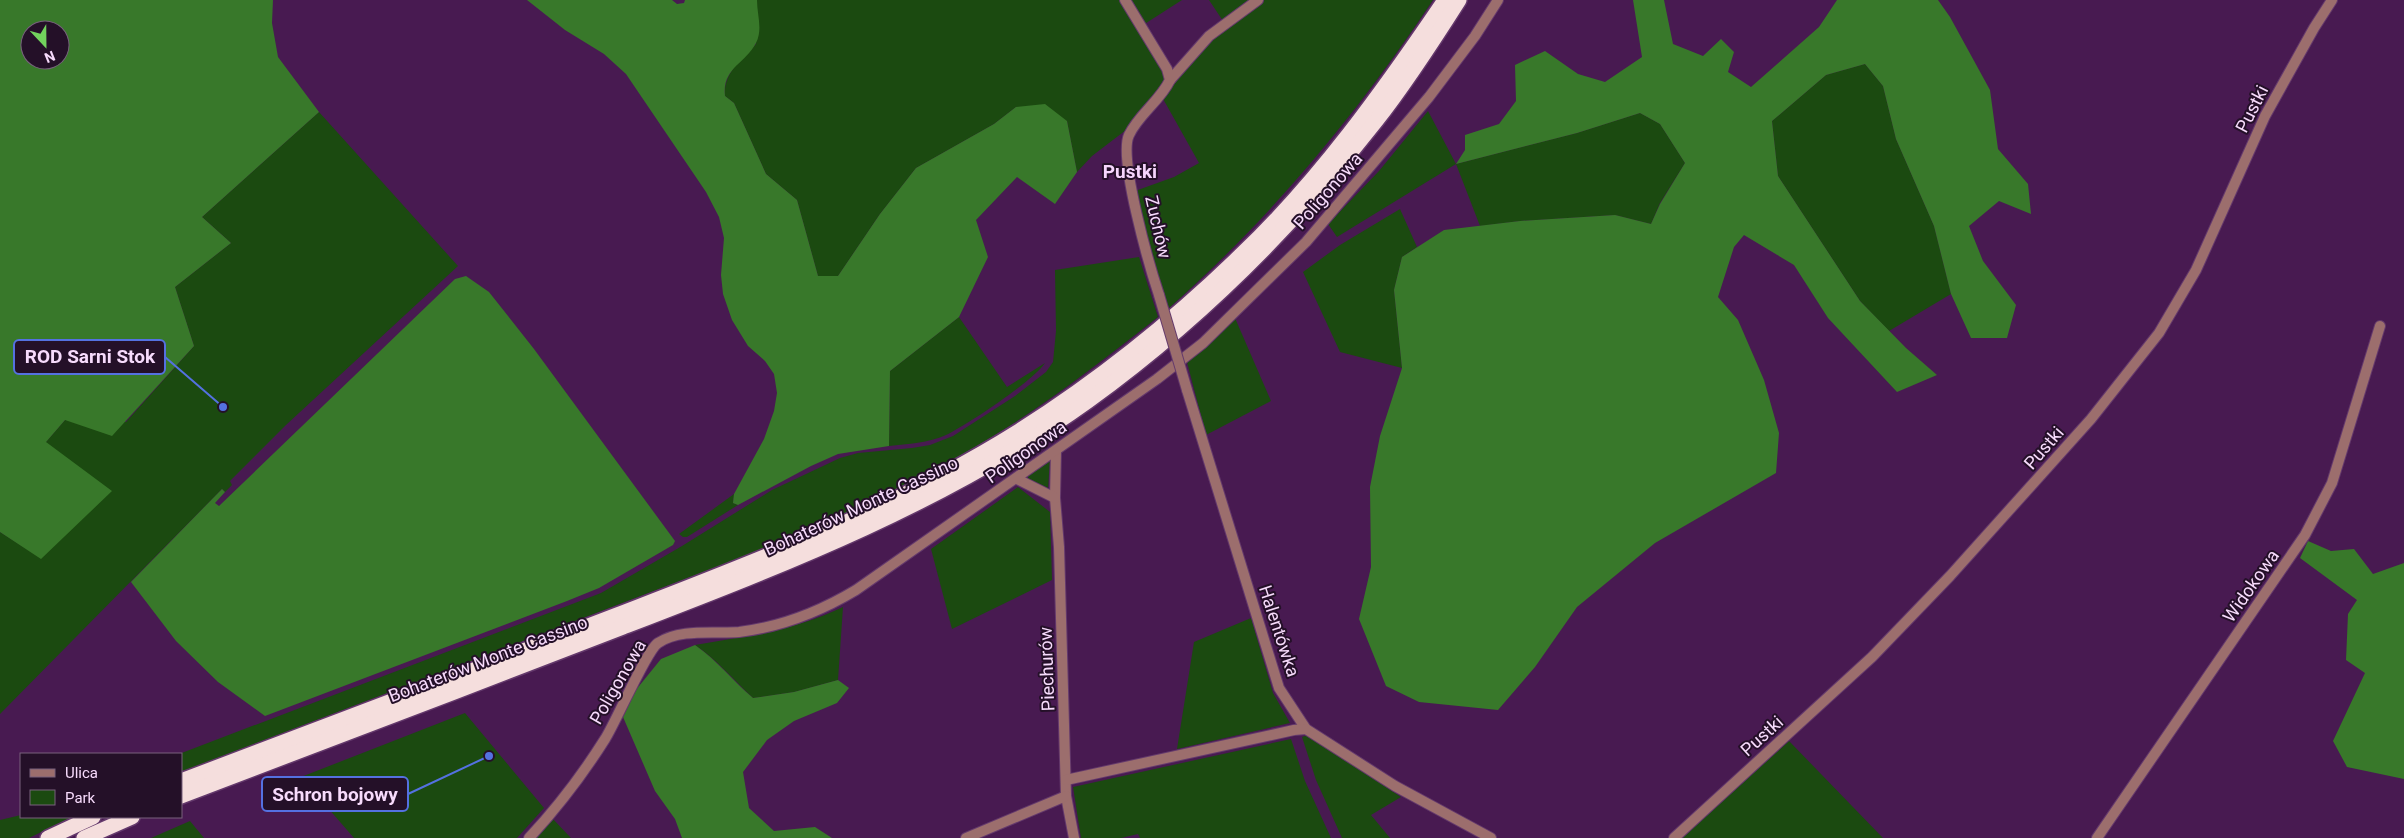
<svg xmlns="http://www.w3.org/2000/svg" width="2404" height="838" font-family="Roboto,sans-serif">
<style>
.green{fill:#1b4a10}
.forest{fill:#38782a;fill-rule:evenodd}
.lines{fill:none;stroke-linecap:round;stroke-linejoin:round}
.minor-casing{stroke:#64396c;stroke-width:12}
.motorway-casing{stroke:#64396c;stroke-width:18}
.minor{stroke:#9c6e6d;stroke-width:10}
.motorway{stroke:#f5dedd;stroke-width:15}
.minor-bridge-casing{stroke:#64396c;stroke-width:12;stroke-linecap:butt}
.minor-bridge{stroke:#9c6e6d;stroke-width:10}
.labels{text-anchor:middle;stroke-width:4;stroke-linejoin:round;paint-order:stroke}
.street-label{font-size:18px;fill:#f7dbfc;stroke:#241028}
.neighbourhood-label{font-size:19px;font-weight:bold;fill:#f6d5fd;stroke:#241028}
.leader{fill:none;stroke:#5471e1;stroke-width:2}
.callout-dot{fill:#5471e1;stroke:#241028;stroke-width:2}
.callout{fill:#241028;stroke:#5471e1;stroke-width:2}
.callout-label{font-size:19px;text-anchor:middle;font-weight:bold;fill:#f7dbfc}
</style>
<rect width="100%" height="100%" fill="#481a51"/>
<g class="green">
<path d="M757 0H1123L1166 77 1165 85 1126 130 1092 156 1077 172 1067 121 1016 107 994 124 916 168 880 214 838 276H818L797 200 766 174 734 103 725 96C723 74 741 59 756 44Z"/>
<polygon points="1128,0 1182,0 1143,25"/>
<polygon points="1209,0 1255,0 1223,21"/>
<path d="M1262 0H1433C1357 114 1272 217 1169 308L1147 245 1135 191 1174 177 1199 163 1162 97 1210 38Z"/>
<polygon points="1865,64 1883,86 1896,139 1934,226 1951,294 1889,331 1860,301 1778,176 1772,121 1826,75"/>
<polygon points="1428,111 1456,164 1577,133 1640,113 1660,124 1685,163 1660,203 1651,224 1615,215 1520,221 1480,226 1456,164 1337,237 1328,224 1379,171"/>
<polygon points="319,112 458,266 286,425 230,481 232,485 225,492 222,489 0,714 0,532 41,558 56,543 45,443 65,420 126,422 194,346 175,287 231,243 202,217"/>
<polygon points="1400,209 1417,247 1402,257 1394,290 1402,368 1340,352 1303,272 1340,245"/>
<path d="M1139 257 1158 317C1110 355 1062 392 1011 425 935 473 854 512 771 546L181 772V754H179L601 593 682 546 772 490 840 458 858 453 912 448 930 445 953 436 1015 396 1046 372 1053 362 1056 331 1055 270Z"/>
<path d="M959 317 1007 387 1045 363C1033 381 967 425 946 435 928 443 908 444 889 446L890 371Z"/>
<polygon points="1235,318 1271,401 1206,435 1187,362"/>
<polygon points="1050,461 1048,488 1028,479 1028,476"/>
<polygon points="1018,487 1050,512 1052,580 952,629 931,549"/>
<polygon points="734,494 733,503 738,505 687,537 683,537 679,534"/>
<path d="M843 607 838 680 794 692 753 698C734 680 717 660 695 645 748 636 795 630 843 607Z"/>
<polygon points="1251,618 1273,693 1290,723 1177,749 1194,642"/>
<polygon points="465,713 544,808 517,838 354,838 301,777"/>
<polygon points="1308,735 1401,797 1371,815 1390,838 1342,838 1316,780 1302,737"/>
<polygon points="1291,739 1305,781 1331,838 1140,838 1138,834 1121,838 1081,838 1073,787"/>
<polygon points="1789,741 1883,838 1682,838"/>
<polygon points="21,815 21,817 72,817 29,838 0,838 0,820"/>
<polygon points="553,819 571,838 536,838"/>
<polygon points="190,821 204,838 151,838"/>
</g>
<g class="forest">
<path d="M0 0H273L272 23 278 57 319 112 202 217 231 243 175 287 194 346 112 436 65 420 46 442 112 491 41 559 0 532ZM30 30H60V60H30Z"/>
<path d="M527 0H672L677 4 684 3 685 0H757C757 15 763 29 756 43 745 64 722 68 725 96L734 103 766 174 797 200 818 276H838L880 214 916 168 994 124 1016 107 1045 104 1067 121 1077 172 1055 204 1017 177 976 220 988 257 959 317 890 371 889 446 838 454 811 466 738 505 733 503 734 494 764 439 774 411 777 393 774 374 765 361 748 346 732 320 723 294 721 275 724 238 719 217 706 192 626 74 604 54 565 30Z"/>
<polygon points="1633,0 1664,0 1673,44 1703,56 1721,39 1734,52 1728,72 1751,87 1819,27 1837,0 1938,0 1950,17 1990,90 1998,149 2028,184 2031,214 1999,201 1969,226 1983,261 2016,305 2007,338 1971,338 1951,294 1934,226 1896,139 1883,86 1865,64 1826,75 1772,121 1778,176 1860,301 1906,348 1937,375 1897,392 1828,318 1794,265 1744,235 1734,247 1718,297 1738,320 1764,380 1779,433 1776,473 1655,543 1577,607 1535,667 1498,710 1419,702 1386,686 1359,619 1371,567 1370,487 1380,436 1402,368 1394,290 1402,257 1444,230 1520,221 1615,215 1651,224 1660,204 1685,163 1660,124 1640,113 1577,133 1456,164 1465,150 1465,135 1499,124 1516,101 1515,65 1545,51 1578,74 1605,82 1642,57"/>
<polygon points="466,276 489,292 534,349 675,541 673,545 599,588 567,601 265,716 218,682 176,641 131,582 222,489 225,492 215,503 219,506 455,279"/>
<polygon points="2308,541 2331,551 2354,549 2373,574 2404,563 2404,779 2347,767 2333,741 2365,673 2346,660 2348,614 2357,600 2300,558"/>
<path d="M695 645C717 660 733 681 753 698L794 692 838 680 849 688 837 703 794 721 767 740 743 772 749 808 774 831 815 827 832 838H682L675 819 655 791 623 717 635 691 661 659Z"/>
</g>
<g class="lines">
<g class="minor-casing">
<g id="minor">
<path d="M1125 0 1167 69 1170 80C1160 101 1139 114 1129 135 1118 158 1150 268 1159 295"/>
<polyline points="1170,80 1209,36 1258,0"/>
<polyline points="1187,390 1279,688 1306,729 1395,786 1491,838"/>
<polyline points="1056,451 1055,498 1059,547 1066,796 1074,838"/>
<polyline points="1017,479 1055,498"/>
<polyline points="1066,780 1294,730 1306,729"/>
<path d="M529 838C557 808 583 774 605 739 616 722 646 651 658 643 680 628 714 634 739 632 781 627 821 611 856 590L1157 379 1203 343 1306 242 1429 97 1475 36 1498 0"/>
<polyline points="966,838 1066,796"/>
<polyline points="1674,838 1872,657 1950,576 2091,419 2159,333 2196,270 2265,116 2314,28 2332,0"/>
<polyline points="2097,838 2305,535 2332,483 2380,326"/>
</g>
</g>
<g class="motorway-casing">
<g id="motorway">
<path d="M181 781C327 726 472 671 617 615 754 562 893 510 1019 431 1098 381 1173 321 1240 256 1319 181 1384 90 1445 0"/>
<path d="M181 796C328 740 476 684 623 627 784 565 946 503 1088 401 1197 322 1293 227 1376 121 1406 83 1433 41 1459 0"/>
<polyline points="48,838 93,817"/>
<polyline points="84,838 132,817"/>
</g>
</g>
<use href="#minor" class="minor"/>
<use href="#motorway" class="motorway"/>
<g class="minor-bridge-casing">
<polyline id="minor-bridge" points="1159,295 1187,390"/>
</g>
<use href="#minor-bridge" class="minor-bridge"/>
</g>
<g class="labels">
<g class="street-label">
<text transform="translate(2252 109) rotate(-63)" y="6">Pustki</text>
<text transform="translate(1328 191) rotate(-49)" y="6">Poligonowa</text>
<text transform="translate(1158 227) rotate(77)" y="6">Zuchów</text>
<text transform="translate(2044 448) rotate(-49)" y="6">Pustki</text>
<text transform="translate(1026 452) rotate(-35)" y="6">Poligonowa</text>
<text transform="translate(861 506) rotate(-25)" y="6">Bohaterów Monte Cassino</text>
<text transform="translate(2251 586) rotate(-55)" y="6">Widokowa</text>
<text transform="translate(1279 631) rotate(72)" y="6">Halentówka</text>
<text transform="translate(488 659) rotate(-21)" y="6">Bohaterów Monte Cassino</text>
<text transform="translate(1047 669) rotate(-92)" y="6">Piechurów</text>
<text transform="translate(618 682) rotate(-60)" y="6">Poligonowa</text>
<text transform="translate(1762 736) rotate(-42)" y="6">Pustki</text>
</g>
<g class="neighbourhood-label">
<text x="1130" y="178">Pustki</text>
</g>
</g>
<path class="leader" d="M223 407L165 357M489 756L408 794"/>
<g class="callout-dot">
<circle cx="223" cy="407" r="5"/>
<circle cx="489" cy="756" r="5"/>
</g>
<g class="callout">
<rect x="14" y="340" width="151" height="34" rx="5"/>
<rect x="262" y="777" width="146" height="34" rx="5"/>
</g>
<g class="callout-label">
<text x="90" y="363">ROD Sarni Stok</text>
<text x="335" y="801">Schron bojowy</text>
</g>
<rect x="20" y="753" width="162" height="65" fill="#241028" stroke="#78617d"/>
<rect x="30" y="769" width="25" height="8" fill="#9c6e6d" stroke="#78617d"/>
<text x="65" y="778" font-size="15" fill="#f7dbfc">Ulica</text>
<rect x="30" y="790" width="25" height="15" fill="#1b4a10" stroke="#78617d"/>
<text x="65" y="803" font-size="15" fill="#f7dbfc">Park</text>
<g transform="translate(45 45) rotate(158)"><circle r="24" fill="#241028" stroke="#78617d"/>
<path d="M0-4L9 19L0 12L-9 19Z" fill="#72d25d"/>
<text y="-8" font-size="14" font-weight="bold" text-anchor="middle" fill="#f7dbfc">N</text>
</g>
</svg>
